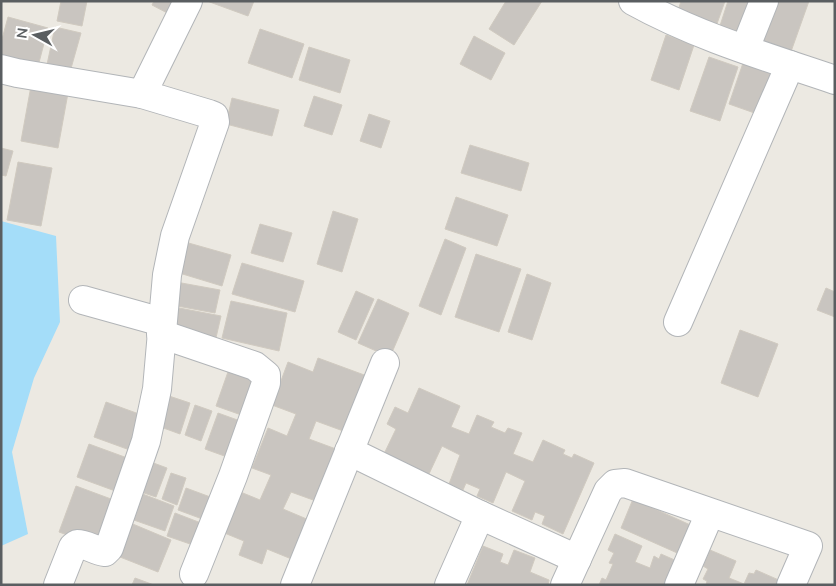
<svg xmlns="http://www.w3.org/2000/svg" width="836" height="586" font-family="Mulish,sans-serif">
<style>
.water{fill:#a4ddf9}
.building{fill:#c9c5c0;stroke:#d0cac0}
.lines{fill:none;stroke-linecap:round;stroke-linejoin:round}
.minor-casing{stroke:#b2b5b8;stroke-width:30}
.minor{stroke:#fff;stroke-width:28}
</style>
<rect width="100%" height="100%" fill="#ece9e2"/>
<polygon class="water" points="1,221 56,236 60,322 34,378 12,452 28,534 1,546"/>
<g class="building">
<polygon points="61,1 87,1 82,26 57,21"/>
<polygon points="154,1 183,1 175,17 152,5"/>
<polygon points="207,1 254,1 248,16"/>
<polygon points="506,1 542,1 514,45 489,29"/>
<polygon points="681,1 725,1 713,35 675,21"/>
<polygon points="728,1 761,1 746,45 717,35"/>
<polygon points="767,1 809,1 788,60 751,48"/>
<polygon points="8,17 48,28 36,74 1,64 1,43"/>
<polygon points="55,27 81,33 68,79 45,74"/>
<polygon points="260,29 304,44 292,78 248,63"/>
<polygon points="666,35 694,45 679,90 651,80"/>
<polygon points="474,36 505,53 491,80 460,64"/>
<polygon points="309,47 350,60 340,93 299,80"/>
<polygon points="709,57 738,67 720,121 690,111"/>
<polygon points="743,63 778,75 763,116 729,104"/>
<polygon points="31,86 68,93 58,148 21,141"/>
<polygon points="314,96 342,105 332,135 304,126"/>
<polygon points="232,98 279,110 272,136 226,124"/>
<polygon points="369,114 390,121 381,148 360,141"/>
<polygon points="470,145 529,163 521,191 461,173"/>
<polygon points="1,148 13,151 6,176 1,175"/>
<polygon points="18,162 52,168 41,226 7,220"/>
<polygon points="456,197 508,215 497,246 445,229"/>
<polygon points="333,211 358,219 342,272 317,264"/>
<polygon points="260,224 292,233 283,262 251,253"/>
<polygon points="445,239 466,248 441,315 419,306"/>
<polygon points="185,242 231,255 222,286 176,272"/>
<polygon points="476,254 521,269 499,332 455,317"/>
<polygon points="242,263 304,281 295,312 232,294"/>
<polygon points="527,274 551,283 532,340 508,332"/>
<polygon points="176,282 220,290 215,313 172,305"/>
<polygon points="826,288 835,292 835,317 817,310"/>
<polygon points="356,291 374,299 356,340 338,332"/>
<polygon points="378,299 409,313 390,357 358,343"/>
<polygon points="231,301 287,313 279,351 222,338"/>
<polygon points="174,307 221,316 215,342 168,333"/>
<polygon points="740,330 778,344 758,397 721,383"/>
<polygon points="318,358 367,376 346,432 316,421 309,439 336,449 316,501 291,492 283,509 309,520 294,560 267,549 262,564 239,555 244,541 222,532 238,491 260,500 271,475 252,468 268,428 287,436 296,414 272,405 288,362 313,372"/>
<polygon points="229,369 260,381 247,417 216,406"/>
<polygon points="419,388 460,406 451,427 469,434 477,415 494,422 491,427 505,433 508,428 522,433 513,454 533,462 543,440 565,450 563,454 572,458 574,454 594,463 563,534 542,524 545,516 535,512 532,520 512,511 525,481 506,472 493,503 477,496 480,489 466,483 463,490 449,484 460,455 442,446 428,476 383,456 396,429 387,424 395,407 408,413"/>
<polygon points="169,396 190,403 180,434 158,426"/>
<polygon points="106,402 150,418 138,453 94,437"/>
<polygon points="195,405 212,411 201,441 185,435"/>
<polygon points="218,413 243,422 230,458 205,449"/>
<polygon points="89,444 130,459 118,492 77,477"/>
<polygon points="148,461 167,468 156,497 138,491"/>
<polygon points="171,473 186,478 177,505 162,499"/>
<polygon points="76,486 111,499 95,545 59,532"/>
<polygon points="186,488 213,498 205,520 178,510"/>
<polygon points="140,493 174,506 165,531 131,519"/>
<polygon points="633,499 697,528 684,556 621,528"/>
<polygon points="175,513 201,523 193,545 167,536"/>
<polygon points="128,522 171,540 158,572 115,555"/>
<polygon points="615,534 642,546 635,562 650,568 654,556 659,559 661,554 686,565 669,585 599,585 602,578 606,580 613,564 609,563 614,553 608,550"/>
<polygon points="483,546 503,554 500,562 508,565 514,550 535,558 530,572 549,580 548,585 467,585"/>
<polygon points="710,550 736,561 729,578 744,584 749,573 754,574 756,570 781,581 779,585 706,585 707,581 703,579 708,569 703,566"/>
<polygon points="135,578 154,585 132,585"/>
</g>
<g class="lines">
<g class="minor-casing">
<g id="minor">
<path d="M633 1C696 36 767 57 835 80"/>
<polyline points="745,49 764,1"/>
<polyline points="1,69 17,73 142,94"/>
<polyline points="83,300 162,322"/>
<polyline points="678,322 790,65"/>
<polyline points="161,334 255,366 266,375 266,383 233,476 194,574"/>
<polyline points="349,451 480,515"/>
<path d="M58 585 73 547 77 544C87 544 95 551 105 552L109 548 146 441 157 389 167 275 175 236 215 122 214 116 209 114 142 94 188 1"/>
<polyline points="295,585 385,363"/>
<polyline points="449,585 480,515 577,559"/>
<polyline points="565,585 608,491 615,484 625,483 808,546 791,585"/>
<polyline points="679,585 710,513"/>
</g>
</g>
<use href="#minor" class="minor"/>
</g>
<rect width="836" height="586" fill="none" stroke="#5a5e61" stroke-width="5"/>
<g transform="translate(35 35) rotate(278)" stroke="#ffffff" stroke-width="4" paint-order="stroke">
<path d="M0-4L9 19L0 12L-9 19Z" fill="#5a5e61"/>
<text y="-8" font-size="14" font-weight="bold" text-anchor="middle" fill="#5a5e61">N</text>
</g>
</svg>
